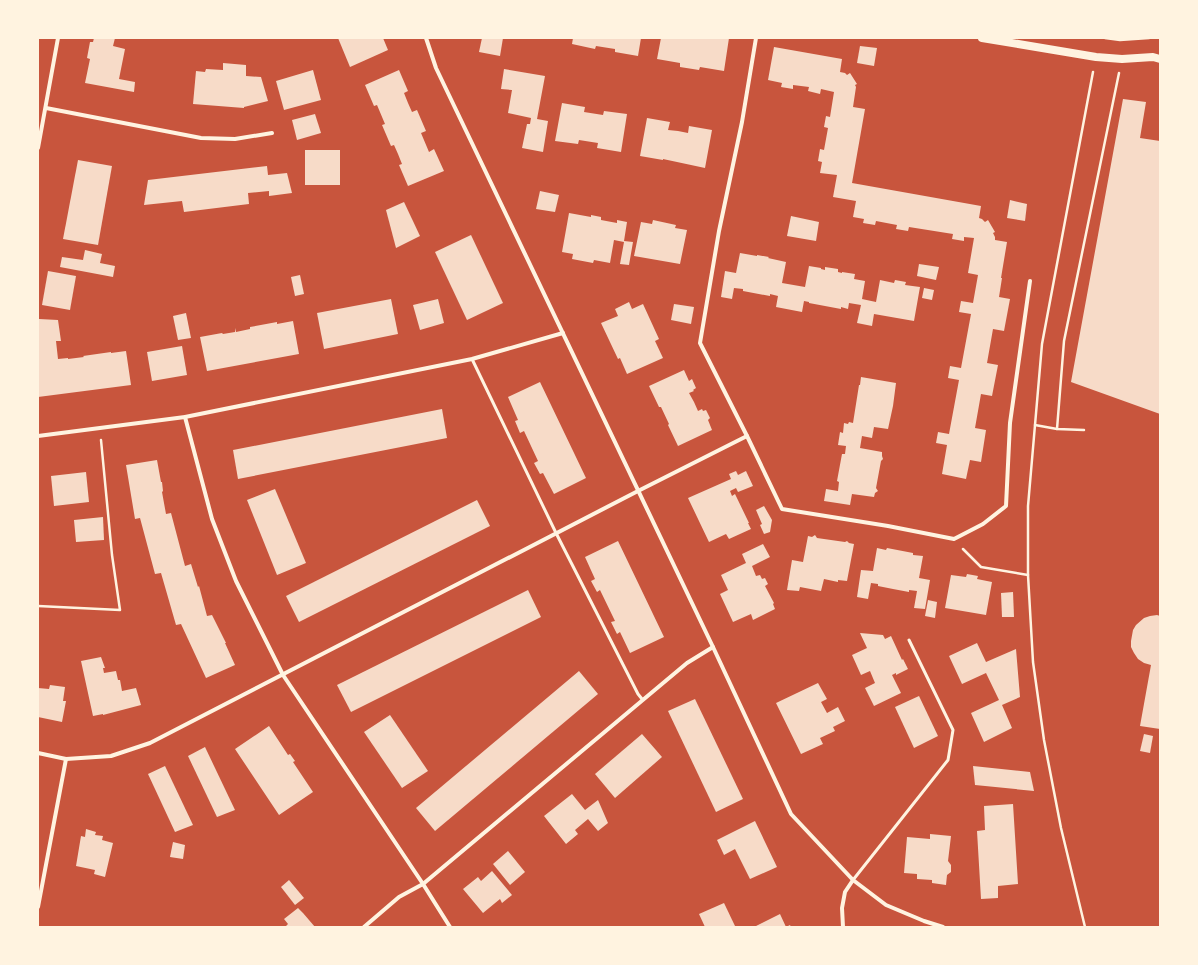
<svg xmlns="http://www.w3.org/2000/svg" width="1198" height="965" font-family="Inter,sans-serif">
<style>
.building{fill:#f7dbc8}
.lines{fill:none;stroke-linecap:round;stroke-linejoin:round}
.path{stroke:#fff3e0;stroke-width:2.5}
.service{stroke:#fff3e0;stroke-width:3}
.minor{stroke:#fff3e0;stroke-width:4}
.secondary{stroke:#fff3e0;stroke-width:8}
</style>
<rect width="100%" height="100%" fill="#c8553d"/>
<g class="building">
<polygon points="94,38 115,38 113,46 125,49 119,79 135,82 134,92 85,83 90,59 87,58 90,42 93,42"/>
<polygon points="338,38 383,38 388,50 350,67"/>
<polygon points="482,38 503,38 500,56 479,52"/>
<polygon points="573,38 641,38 638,56 615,52 615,49 596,46 595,49 572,44"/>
<polygon points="661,38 729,38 724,71 700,67 699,70 680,67 680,63 657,59"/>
<polygon points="860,46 877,48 874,66 857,63"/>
<polygon points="774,47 842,59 840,72 845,73 847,75 850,73 857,84 855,85 856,87 853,107 865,109 852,183 981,206 979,218 982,219 985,222 988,220 995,232 993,233 995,237 995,240 1007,242 1001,278 1002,278 999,297 1010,299 1004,331 993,329 987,363 998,365 992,396 981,394 975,428 986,430 981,462 970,460 966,479 942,474 947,445 936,443 938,432 949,434 959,380 948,378 950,366 961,368 971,314 959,312 961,301 973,303 978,275 968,273 974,238 964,237 964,241 952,239 953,234 909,227 908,231 896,229 897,225 876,221 875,225 863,223 864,219 853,217 856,201 833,197 837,175 820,173 822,162 818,161 820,149 824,150 828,128 824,127 826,116 830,117 834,92 821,89 820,94 808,91 809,87 793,85 793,89 781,87 782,83 768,80"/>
<polygon points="223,63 246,65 246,76 261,77 268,101 244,107 244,108 193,104 196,71 205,72 206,69 223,70"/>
<polygon points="504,69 545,76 537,119 548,121 543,152 522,148 527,124 530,124 531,118 508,113 512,90 501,89"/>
<polygon points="313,70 321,100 284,110 276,81"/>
<polygon points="399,70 408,91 404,93 408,103 412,112 417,110 426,131 421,133 429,152 434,149 444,171 408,186 399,165 402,164 398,154 394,145 391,146 382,125 385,124 377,105 374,106 365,85"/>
<polygon points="1123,99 1146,102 1140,138 1160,141 1160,414 1071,382"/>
<polygon points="562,103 585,107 584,112 603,115 604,111 627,114 621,152 597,148 598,143 579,140 578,144 555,141"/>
<polygon points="315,114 321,133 297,140 292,120"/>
<polygon points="647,118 670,122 668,130 678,131 688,133 689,126 712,130 705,168 663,159 663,160 640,156"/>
<rect x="305" y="150" width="35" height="35"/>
<polygon points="78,160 112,166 98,245 63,239"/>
<polygon points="267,166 268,175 287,173 292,193 269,196 269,191 248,193 249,204 184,212 182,201 144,205 148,180"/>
<polygon points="540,191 559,195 555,212 536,209"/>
<polygon points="1010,200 1027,204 1025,221 1007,218"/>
<polygon points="404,202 420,236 396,248 386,210"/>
<polygon points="569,213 591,217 591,215 601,217 601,220 617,223 617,220 627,222 624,241 633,242 629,265 620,264 624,242 614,240 610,263 594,260 593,263 572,259 573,254 562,252"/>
<polygon points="791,216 819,222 816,241 787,236"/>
<polygon points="653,220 676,225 675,228 687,230 680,264 634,256 641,222 652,224"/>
<polygon points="471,235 503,303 467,320 435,252"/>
<polygon points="85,250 102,254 100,263 115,266 113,277 60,267 62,257 83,260"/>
<polygon points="740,253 757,256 757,255 769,257 768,258 786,262 782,283 805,287 809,266 821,268 821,269 825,270 825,267 838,269 838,272 842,273 842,272 855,274 854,279 865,281 862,299 876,302 880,280 894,283 895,280 906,282 905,285 920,287 914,321 874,314 872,326 857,323 861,305 849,303 848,309 841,307 841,309 809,303 809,302 804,301 802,312 776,307 778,296 770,294 770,296 743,291 743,289 734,288 732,299 721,297 725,271 736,273"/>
<polygon points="919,264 939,267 936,280 917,276"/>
<polygon points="48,271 76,276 70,310 42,305"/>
<polygon points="300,275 304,294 295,296 291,277"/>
<polygon points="924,288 934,290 932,300 922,298"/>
<polygon points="391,299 398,334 324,349 317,313"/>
<polygon points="438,299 444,323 420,330 413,305"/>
<polygon points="629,302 632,309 643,304 659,339 655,341 663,358 627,374 620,358 618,359 601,323 618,316 615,309"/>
<polygon points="674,304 694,307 691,324 671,320"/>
<polygon points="186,313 191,338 178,340 173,316"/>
<polygon points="39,319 58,320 61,341 56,341 58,359 68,358 68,359 84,357 83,356 111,352 111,353 126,351 131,385 38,397 38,328"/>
<polygon points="293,321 299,354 207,371 200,337 222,333 223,334 235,332 235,328 236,332 250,329 250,327 277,322 277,324"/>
<polygon points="182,346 187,375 152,381 147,352"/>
<polygon points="684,370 689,381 692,379 696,388 693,390 694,391 689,393 694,402 698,411 702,409 703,411 706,410 710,418 708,420 712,430 678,446 668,425 669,424 661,407 659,407 649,386"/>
<polygon points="861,377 896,383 893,406 888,429 874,427 872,438 862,436 860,448 882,452 882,456 883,459 881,461 876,488 878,491 875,493 874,497 852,494 850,505 824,501 826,489 838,491 839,482 837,481 842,454 845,454 846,446 838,445 840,432 843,433 844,423 848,424 849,422 853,423 859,385 860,385"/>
<polygon points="540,382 586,478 554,494 543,473 540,474 534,463 538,461 524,431 520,433 515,421 518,420 508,397"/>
<polygon points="442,409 447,438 238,479 233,450"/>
<polygon points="157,460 161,482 162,482 163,491 162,492 166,514 171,513 185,566 191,564 198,587 199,586 207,616 212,615 226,643 225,643 235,665 206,678 181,624 176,625 161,573 155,574 140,518 135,519 126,465"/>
<polygon points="736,471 738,475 746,471 753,486 738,492 736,488 730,491 732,496 735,494 749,523 748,523 751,529 729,539 726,534 709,542 688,498 731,479 729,474"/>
<polygon points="86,472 89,502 54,506 51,476"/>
<polygon points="275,489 306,563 277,575 247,500"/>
<polygon points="477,500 490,526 299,622 286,596"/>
<polygon points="764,506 772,520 770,532 764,534 760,525 762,524 756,510"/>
<polygon points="103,517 104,540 76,542 74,520"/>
<polygon points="815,535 817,538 845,542 847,541 849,543 854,544 847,581 838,580 838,582 824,579 821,591 800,587 799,591 787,590 792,560 803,562 808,536 812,537"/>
<polygon points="618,541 664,637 630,653 620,632 617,634 611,622 615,621 600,590 597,592 591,581 595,579 585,557"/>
<polygon points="763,544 770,557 752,566 756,576 760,575 762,579 765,578 768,584 765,586 774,603 773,604 775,609 753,620 751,614 733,622 720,594 728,590 721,575 746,563 742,554"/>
<polygon points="877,548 886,550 887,548 913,553 913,555 923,556 919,578 930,580 925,609 914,608 917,591 909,590 909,592 893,589 878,586 878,584 871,583 868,599 857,597 861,570 873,571"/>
<polygon points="967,574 978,576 977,579 992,582 986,615 945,608 951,575 966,577"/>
<polygon points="528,590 541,617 351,712 337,685"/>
<polygon points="1013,592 1014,617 1002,617 1001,593"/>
<polygon points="928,600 937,602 935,618 925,616"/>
<polygon points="1157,615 1160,616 1160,729 1140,726 1151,665 1144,663 1138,659 1134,653 1131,647 1131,641 1133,630 1136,625 1144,618 1150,616"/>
<polygon points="860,633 883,635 885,639 891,636 902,660 903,659 908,669 896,675 896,673 892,675 901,693 874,706 865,688 875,683 870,671 861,675 852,655 867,648"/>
<polygon points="977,643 986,662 1016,649 1020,697 1002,705 1012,728 984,742 971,713 999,700 986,673 962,684 949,656"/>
<polygon points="101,657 105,668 103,668 104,673 116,671 118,680 120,680 122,691 136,688 141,705 103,715 103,714 93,716 81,661"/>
<polygon points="579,671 598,694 435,831 416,808"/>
<polygon points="818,683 827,699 821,702 827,713 838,707 845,721 833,727 835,731 820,738 823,744 801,754 776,703"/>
<polygon points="50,685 65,687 63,701 66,701 62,722 38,717 38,688 49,689"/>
<polygon points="919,696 938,736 914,748 895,707"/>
<polygon points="695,699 743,799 716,812 668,711"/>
<polygon points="390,715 428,771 402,788 364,732"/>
<polygon points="269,726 288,755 290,754 295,761 293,762 313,792 279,815 235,749"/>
<polygon points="642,734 662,757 615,798 595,774"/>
<polygon points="1144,734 1153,736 1150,753 1140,751"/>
<polygon points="205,747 235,810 217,817 188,756"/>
<polygon points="165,766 193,825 175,832 148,774"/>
<polygon points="973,766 1030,772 1034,791 975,785"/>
<polygon points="572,794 585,810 598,800 608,823 598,831 588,819 575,830 578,834 566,844 544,816"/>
<polygon points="1013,804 1018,884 998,886 998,898 981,899 977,831 985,830 984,806"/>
<polygon points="755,821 777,867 750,879 735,849 724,855 717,840"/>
<polygon points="86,829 96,832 95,835 103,836 102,840 113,843 105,877 94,874 95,870 76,866 81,836 85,837"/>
<polygon points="930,834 951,836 948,861 951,865 951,872 947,875 946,885 932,883 932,880 917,879 917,874 904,873 907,837 930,839"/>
<polygon points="173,842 185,845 183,859 170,857"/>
<polygon points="508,851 525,872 510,885 493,864"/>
<polygon points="492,871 512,895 502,903 500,899 483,913 463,889 478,877 481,881"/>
<polygon points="289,880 304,898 295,905 281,887"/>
<polygon points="724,903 735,926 733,927 705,927 699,914"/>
<polygon points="298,908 303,913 315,927 285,927 288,924 284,919"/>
<polygon points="780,914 786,927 790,925 791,927 754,927"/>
</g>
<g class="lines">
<g class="path">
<polyline points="1105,38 1120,40 1149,38"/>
<polyline points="1035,425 1057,429 1084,430"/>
<polyline points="1057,429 1064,341 1119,73"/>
<polyline points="963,549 981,567 1028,575"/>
<polyline points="38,606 120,610 112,555 101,440"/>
<polyline points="1085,927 1061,828 1044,740 1033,662 1028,575 1028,506 1042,344 1093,72"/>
</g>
<g class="service">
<polyline points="472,359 556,533 638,694 642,699"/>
<polyline points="853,880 948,760 953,730 909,640"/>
</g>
<g class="minor">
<polyline points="426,38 436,68 713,647 791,814 853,880 886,905 924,921 943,927"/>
<polyline points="756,38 742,122 719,231 700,343 747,436 782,509 888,526 954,539 983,524 1006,506 1010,423 1030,281"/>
<polyline points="46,108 201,138 235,139 272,133"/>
<polyline points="38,148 58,38"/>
<polyline points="185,417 212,519 236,581 283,675 423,884 450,927"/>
<polyline points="38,436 185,417 472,359 563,333"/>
<polyline points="38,753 66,759 111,756 150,743 638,491 747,436"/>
<polyline points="38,907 66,759"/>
<polyline points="364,927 399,897 423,884 687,663 713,647"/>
<polyline points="843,927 842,908 845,892 853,880"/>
</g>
<polyline class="secondary" points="982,38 1096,57 1122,59 1153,57 1160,59"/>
</g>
<rect width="1198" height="965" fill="none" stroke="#fff3e0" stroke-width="78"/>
</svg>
